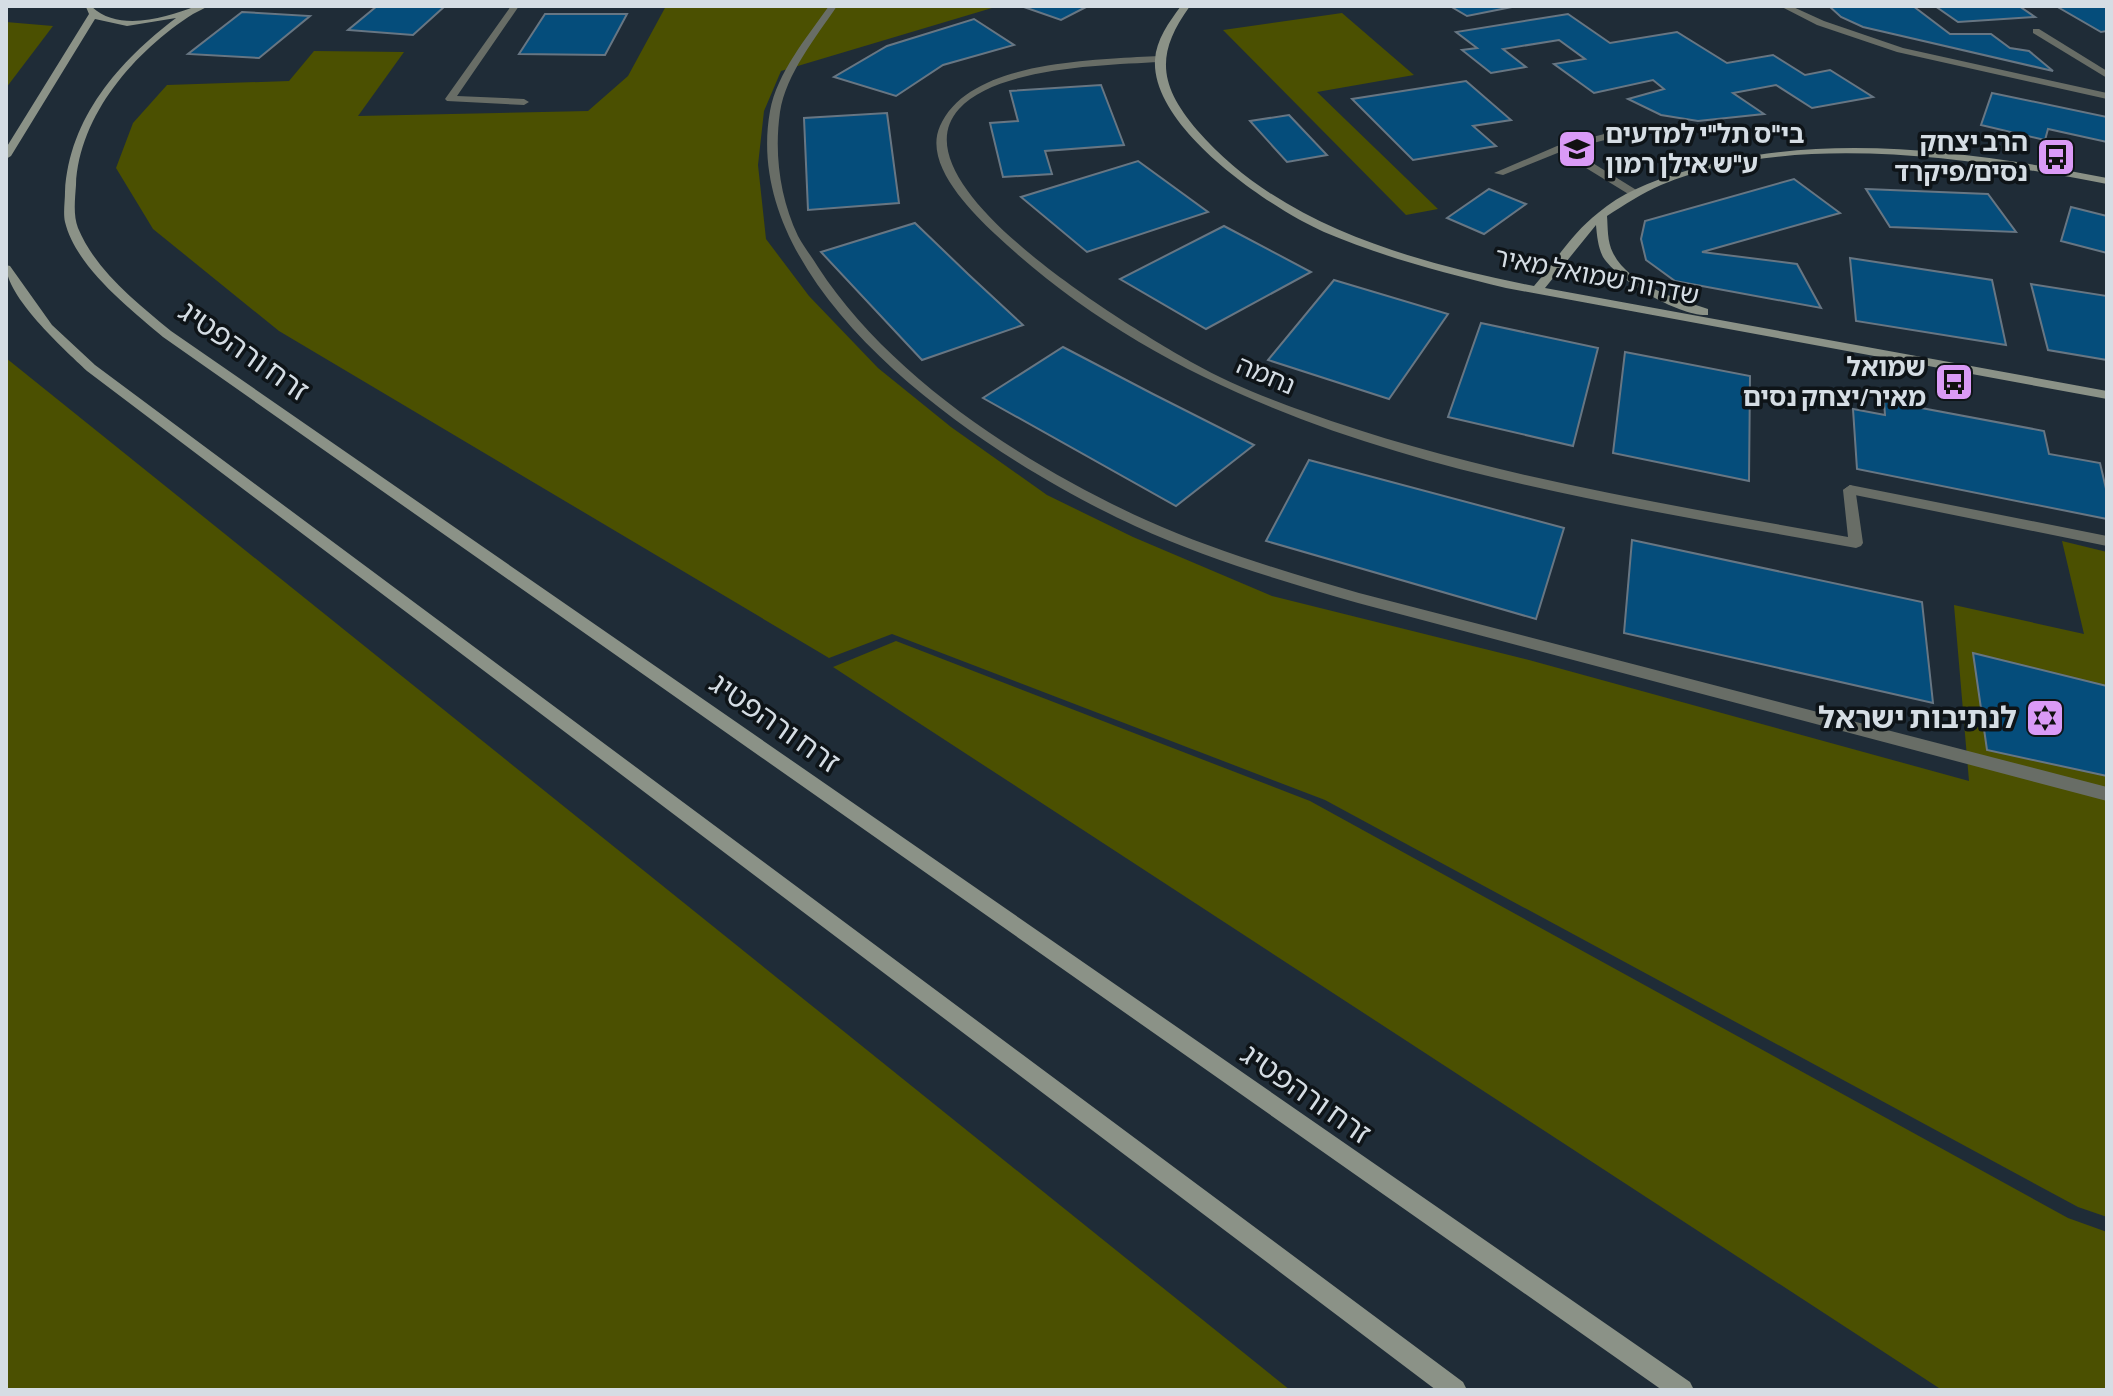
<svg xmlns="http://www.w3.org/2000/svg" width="2113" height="1396" font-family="'Sofia Sans Condensed','Noto Sans Hebrew',sans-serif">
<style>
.green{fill:#4b5001}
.building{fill:#054d7b;stroke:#677683;stroke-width:2}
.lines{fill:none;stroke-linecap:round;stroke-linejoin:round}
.lane{fill:#686d66;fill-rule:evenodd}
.street{fill:#686d66;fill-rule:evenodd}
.secondary{fill:#8b9287;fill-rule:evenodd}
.labels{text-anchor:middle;stroke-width:7;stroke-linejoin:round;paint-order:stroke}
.far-poi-label{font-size:26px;font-weight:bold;fill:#d5dde4;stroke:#0e1418;text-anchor:end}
.far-street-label{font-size:26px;fill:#d5dde4;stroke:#0e1418}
.street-label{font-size:30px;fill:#d5dde4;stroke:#0e1418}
.poi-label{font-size:30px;font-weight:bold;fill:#d5dde4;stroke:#0e1418;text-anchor:end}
</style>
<rect width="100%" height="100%" fill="#1f2c37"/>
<g class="green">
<polygon points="666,6 992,8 781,71 764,111 758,165 766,239 809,296 878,368 951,427 1047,495 1133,537 1272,596 1529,660 1969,781 1954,605 2084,634 2062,541 2107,552 2107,1217 2078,1207 1325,800 892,634 829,658 279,331 153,229 116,168 133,123 167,85 289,81 314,51 404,52 358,116 588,111 628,76"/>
<polygon points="1342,13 1414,75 1317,92 1438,209 1406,215 1223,30"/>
<polygon points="6,22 53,26 6,88"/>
<polygon points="6,358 1290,1390 6,1390"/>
<polygon points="896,641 1310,801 2068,1218 2107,1232 2107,1390 1942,1390 833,667"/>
</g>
<g class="building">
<polygon points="377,6 445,6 413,35 348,30"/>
<polygon points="1021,6 1088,6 1061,20"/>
<polygon points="1450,6 1517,6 1467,16"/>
<polygon points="1829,6 1913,6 1950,34 1991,34 2010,48 2029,51 2053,71 1863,27 1841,17"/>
<polygon points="1935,6 2019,6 2035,17 1958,22"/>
<polygon points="2056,6 2107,6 2107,31 2101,32"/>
<polygon points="242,12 310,16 259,58 188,54"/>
<polygon points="545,14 627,14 605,55 519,54"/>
<polygon points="1568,14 1610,43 1677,32 1727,63 1773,55 1805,75 1830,70 1873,97 1812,108 1776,85 1733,93 1764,114 1698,121 1661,115 1628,99 1664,89 1653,80 1594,93 1554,64 1585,59 1559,40 1503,49 1526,67 1491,73 1462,50 1477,48 1456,32"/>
<polygon points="974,19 1014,45 943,65 896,96 834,77 887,46"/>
<polygon points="1466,81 1511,120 1473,126 1496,146 1413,160 1352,99"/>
<polygon points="1101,85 1124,145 1045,151 1052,174 1003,177 990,123 1018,121 1010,91"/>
<polygon points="1992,93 2107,117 2107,142 2048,129 2045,140 1981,125"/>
<polygon points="887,113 899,203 808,210 804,118"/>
<polygon points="1289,115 1327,155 1287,162 1250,121"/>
<polygon points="1138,161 1208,212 1087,252 1021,197"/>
<polygon points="1794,179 1840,213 1702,252 1797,264 1821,308 1675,281 1646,260 1641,239 1645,221"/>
<polygon points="1489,189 1526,204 1484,234 1447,218"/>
<polygon points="1866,189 1988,194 2016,232 1890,227"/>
<polygon points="2071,207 2107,216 2107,253 2061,241"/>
<polygon points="915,223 968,274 1023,325 922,360 821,252"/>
<polygon points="1224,226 1311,272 1206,329 1120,279"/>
<polygon points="1850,258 1992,280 2006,345 1856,321"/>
<polygon points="1334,280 1448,314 1389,399 1268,360"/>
<polygon points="2031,284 2107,296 2107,360 2048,350"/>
<polygon points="1481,323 1598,348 1573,446 1448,417"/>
<polygon points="1063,347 1153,394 1254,445 1176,506 983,398"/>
<polygon points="1625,352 1750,376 1749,481 1613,453"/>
<polygon points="1884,401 2044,431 2049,454 2100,463 2107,493 2107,519 1857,469 1853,409 1885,415"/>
<polygon points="1309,460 1564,528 1536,619 1266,541"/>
<polygon points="1632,540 1922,602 1933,703 1624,633"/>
<polygon points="1973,653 2107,686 2107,776 1987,750"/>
</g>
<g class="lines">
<g class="lane">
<path d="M829 6H837C816 37 786 74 780 112 774 154 780 198 798 236 804 247 812 257 818 267 890 378 1027 466 1146 520 1215 551 1287 572 1359 593L2107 787V801L1358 603C1283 581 1206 559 1135 526 993 461 737 295 770 111 777 73 807 37 829 6Z"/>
<polygon points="2033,29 2039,29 2107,71 2107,78 2033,33"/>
<polygon points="1624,129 1628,130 1628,134 1570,149 1638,191 1638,195 1630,195 1560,152 1503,175 1494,173 1557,146"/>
<polygon points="1850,485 2107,536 2107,546 1845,493 1843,490"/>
</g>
<g class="street">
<polygon points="511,6 519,6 457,96 524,99 529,102 524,105 447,101 445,99"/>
<polygon points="1780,6 1791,6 1824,21 1903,48 2107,93 2107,99 1897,52 1817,25"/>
<path d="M1137 57 1160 56 1165 59 1160 62C1106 65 997 67 959 109 889 186 1140 333 1193 363 1225 381 1268 399 1303 411 1480 475 1665 504 1848 537L1843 490 1850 485 1855 487 1863 543 1861 546 1856 548C1556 493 1226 452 995 234 970 210 923 164 940 126 967 64 1078 61 1137 57Z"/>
</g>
<g class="secondary">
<path d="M196 6H208C204 9 198 11 193 14 135 51 79 115 76 185 75 199 73 215 78 228 96 271 136 302 171 331L1690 1382 1694 1390H1662L163 337C129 308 76 267 65 222 63 213 65 201 65 192 69 118 119 61 176 18L127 26 95 19 11 156 6 159V148L89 14 86 7H92C119 32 166 18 196 6Z"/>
<path d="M1181 6H1190C1155 54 1159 85 1197 130 1281 227 1414 262 1534 286 1555 262 1572 233 1598 213 1620 194 1651 181 1679 173 1817 129 1968 151 2107 178V184C1971 158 1792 130 1661 185 1642 193 1624 205 1607 216 1608 228 1607 241 1613 253 1629 285 1677 299 1708 309V315C1681 317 1618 281 1603 257 1598 247 1597 236 1596 225L1545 288 2107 391V399L1506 288C1444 273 1383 257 1324 232 1270 208 1151 128 1155 60 1156 40 1169 22 1181 6Z"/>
<path d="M6 265 10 266 52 325 95 365 1463 1382 1467 1390H1436L87 371C63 348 6 297 6 265Z"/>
</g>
</g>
<defs>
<g id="school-square" transform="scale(2)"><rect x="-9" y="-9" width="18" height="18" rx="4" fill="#da9af6" stroke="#0e1418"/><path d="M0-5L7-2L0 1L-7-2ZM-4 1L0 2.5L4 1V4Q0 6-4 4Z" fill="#111"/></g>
<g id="bus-square" transform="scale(2)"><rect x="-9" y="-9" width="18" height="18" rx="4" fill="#da9af6" stroke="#0e1418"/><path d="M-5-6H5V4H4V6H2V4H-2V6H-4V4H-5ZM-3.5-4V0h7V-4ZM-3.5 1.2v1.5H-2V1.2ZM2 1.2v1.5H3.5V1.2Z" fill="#111"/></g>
<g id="synagogue-square" transform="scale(2)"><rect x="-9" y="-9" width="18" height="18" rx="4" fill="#da9af6" stroke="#0e1418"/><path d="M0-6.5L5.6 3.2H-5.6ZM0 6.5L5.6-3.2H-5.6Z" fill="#111"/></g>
</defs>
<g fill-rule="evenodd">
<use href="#school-square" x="1577" y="149"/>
<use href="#bus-square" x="2056" y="157"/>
<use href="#bus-square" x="1954" y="382"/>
<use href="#synagogue-square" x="2045" y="718"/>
</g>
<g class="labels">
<g class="far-poi-label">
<text x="1605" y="143" text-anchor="start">בי"ס תל"י למדעים<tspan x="1605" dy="30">ע"ש אילן רמון</tspan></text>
<text x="2028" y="151">הרב יצחק<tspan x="2028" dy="30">נסים/פיקרד</tspan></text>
<text x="1926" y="376">שמואל<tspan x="1926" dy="30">מאיר/יצחק נסים</tspan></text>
</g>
<g class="far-street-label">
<text transform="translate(1597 276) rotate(11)" y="9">שדרות שמואל מאיר</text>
<text transform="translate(1266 375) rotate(23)" y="9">נחמה</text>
</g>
<g class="street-label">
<text transform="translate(244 351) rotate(35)" y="10">זרח ורהפטיג</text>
<text transform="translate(775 723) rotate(35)" y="10">זרח ורהפטיג</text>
<text transform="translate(1306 1094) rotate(35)" y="10">זרח ורהפטיג</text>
</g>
<g class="poi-label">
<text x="2017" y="728">לנתיבות ישראל</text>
</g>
</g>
<rect width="2113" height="1396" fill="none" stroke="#d5dde4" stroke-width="16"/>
</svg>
